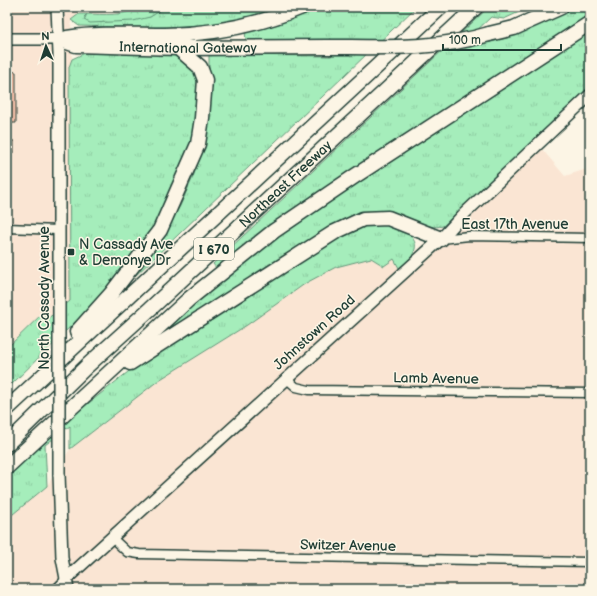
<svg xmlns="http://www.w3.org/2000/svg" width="597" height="596" font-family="'Balsamiq Sans',sans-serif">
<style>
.built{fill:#fae5d3}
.grass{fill:url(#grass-tufts);stroke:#629578}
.forest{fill:url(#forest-crowns);stroke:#629578}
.building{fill:#f7c1aa;stroke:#1f3d34}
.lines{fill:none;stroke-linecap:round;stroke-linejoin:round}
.minor-casing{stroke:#1f3d34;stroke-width:11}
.secondary-casing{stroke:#1f3d34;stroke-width:14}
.motorway-casing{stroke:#1f3d34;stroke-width:17}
.minor{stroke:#fcf5e5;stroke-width:8}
.secondary{stroke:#fcf5e5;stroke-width:11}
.motorway{stroke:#fcf5e5;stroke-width:14}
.secondary-bridge-casing{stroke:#1f3d34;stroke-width:14;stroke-linecap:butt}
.motorway-bridge-casing{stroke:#1f3d34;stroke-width:17;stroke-linecap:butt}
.secondary-bridge{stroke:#fcf5e5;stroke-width:11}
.motorway-bridge{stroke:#fcf5e5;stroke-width:14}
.poi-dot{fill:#1f3d34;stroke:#fcf5e5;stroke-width:1.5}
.labels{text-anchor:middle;stroke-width:3;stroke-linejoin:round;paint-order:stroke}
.shield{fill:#fcf5e5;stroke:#617469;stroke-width:1}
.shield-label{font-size:13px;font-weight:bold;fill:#1f3d34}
.street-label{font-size:14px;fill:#1f3d34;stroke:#fcf5e5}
.poi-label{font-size:14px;fill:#1f3d34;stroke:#fcf5e5;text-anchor:start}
</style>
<defs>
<pattern id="grass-tufts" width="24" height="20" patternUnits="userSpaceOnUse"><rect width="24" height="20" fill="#a5edbb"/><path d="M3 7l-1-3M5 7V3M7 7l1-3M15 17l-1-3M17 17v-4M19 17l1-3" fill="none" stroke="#8ecca1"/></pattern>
<pattern id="forest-crowns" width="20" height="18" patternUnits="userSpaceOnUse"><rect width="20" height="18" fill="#a5edbb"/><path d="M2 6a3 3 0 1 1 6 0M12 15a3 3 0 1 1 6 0" fill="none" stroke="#8ecca1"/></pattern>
</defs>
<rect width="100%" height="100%" fill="#fcf5e5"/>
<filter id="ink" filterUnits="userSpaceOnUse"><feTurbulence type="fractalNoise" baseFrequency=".025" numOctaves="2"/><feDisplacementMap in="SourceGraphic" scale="8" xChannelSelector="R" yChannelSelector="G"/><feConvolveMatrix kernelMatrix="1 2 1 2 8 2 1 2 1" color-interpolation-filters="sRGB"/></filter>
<g filter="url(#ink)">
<g class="built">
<polygon points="7,7 137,7 132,10 120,13 79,14 71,20 72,59 69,67 70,301 47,320 46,310 7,348"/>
<polygon points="534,140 565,176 590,168 590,589 7,589 7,519 47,486 70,449 159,380 247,325 306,283 336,267 371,258 384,266 393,259 399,268"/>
</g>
<g class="grass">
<path d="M166 7H281C218 33 146 27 79 26L71 20 79 14H87L84 17H150Z"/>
<polygon points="317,7 416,7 132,279 130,277 154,248 180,206 193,177 206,139 209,116 209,55 331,56 347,40 246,40 245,32 279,24"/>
<polygon points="489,7 530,7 504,19 491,17 455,51 507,38 551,19 572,7 590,7 590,18 217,269 213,264"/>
<path d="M590 30V86L443 226C425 230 412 217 395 213 384 210 374 211 363 213L154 341 191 303 322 203Z"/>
<polygon points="85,53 174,55 180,57 192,66 197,77 198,105 190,148 153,230 128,264 80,317 7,389 7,348 47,309 47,319 70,301 69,67 72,59"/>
<path d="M388 224C399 228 421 236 414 252 412 258 404 264 399 268L394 259 384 266 371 258 336 267 306 283 247 325 159 380 70 449V426L45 445 47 486 7 519V475L75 414 133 368 353 227Z"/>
</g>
<path class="forest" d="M137 7H166L150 17 133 21 90 23 84 20 87 14C103 14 124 17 137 7Z"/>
<g class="building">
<polygon points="8,71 16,72 16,123 7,123"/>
<polygon points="7,140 14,141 14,152 7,152"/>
</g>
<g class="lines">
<g class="minor-casing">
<g id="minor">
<polyline points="7,228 58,230"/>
<polyline points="441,239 469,236 590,238"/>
<polyline points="286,378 296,387 309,390 590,393"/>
<polyline points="111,537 127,552 139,554 590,562"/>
<polyline points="56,589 66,579"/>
</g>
</g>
<g class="secondary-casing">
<g id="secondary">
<polyline points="57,7 59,54 59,299"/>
<polyline points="7,39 58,39"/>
<polyline points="59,474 62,558 68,589"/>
<polyline points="66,579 441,239 464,214 590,95"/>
</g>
</g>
<g class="motorway-casing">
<g id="motorway">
<polyline points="489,34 514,28 561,7"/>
<path d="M67 38C99 33 132 35 165 35 212 34 259 25 302 7"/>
<path id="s1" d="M58 39 76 45 178 48 329 47"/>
<polyline points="77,332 111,294 160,230 198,144 202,118 205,80 200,67 178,48"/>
<polyline points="130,363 335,232 363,219 388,218 441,239"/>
<polyline points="7,409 441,7"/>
<path id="s2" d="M7 444 87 366 151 308 476 7"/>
<polyline points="7,467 189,299 274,231 355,176 590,23"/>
</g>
</g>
<use href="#minor" class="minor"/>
<use href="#secondary" class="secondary"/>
<use href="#motorway" class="motorway"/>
<g class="secondary-bridge-casing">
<polyline id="secondary-bridge" points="59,299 59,474"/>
</g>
<g class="motorway-bridge-casing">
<path id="motorway-bridge" d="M329 47C383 47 437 50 489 34"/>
</g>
<use href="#secondary-bridge" class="secondary-bridge"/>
<use href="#motorway-bridge" class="motorway-bridge"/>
</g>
</g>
<rect class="poi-dot" x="67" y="248" width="8" height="8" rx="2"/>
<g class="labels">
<rect class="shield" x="194" y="238" width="40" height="22" rx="3"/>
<g class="shield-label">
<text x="214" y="254">I 670</text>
</g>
<g class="street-label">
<text dy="5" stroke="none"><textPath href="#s1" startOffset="131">International Gateway</textPath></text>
<text dy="5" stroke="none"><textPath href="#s2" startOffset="381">Northeast Freeway</textPath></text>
<text x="515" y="229">East 17th Avenue</text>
<text transform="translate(44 298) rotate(-90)" y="5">North Cassady Avenue</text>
<text transform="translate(314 332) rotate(-42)" y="5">Johnstown Road</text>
<text transform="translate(436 378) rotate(1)" y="5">Lamb Avenue</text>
<text transform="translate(348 545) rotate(1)" y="5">Switzer Avenue</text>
</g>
<g class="poi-label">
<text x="79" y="249">N Cassady Ave<tspan x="79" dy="16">&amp; Demonye Dr</tspan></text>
</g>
</g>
<rect width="597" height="596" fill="none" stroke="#fcf5e5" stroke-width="24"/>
<rect x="12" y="12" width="573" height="572" fill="none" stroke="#1f3d34" stroke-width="1.5" filter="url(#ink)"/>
<g transform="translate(46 46) rotate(357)" stroke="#fcf5e5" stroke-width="3" paint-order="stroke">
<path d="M0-3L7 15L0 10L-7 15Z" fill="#1f3d34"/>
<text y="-6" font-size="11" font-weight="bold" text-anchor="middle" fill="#1f3d34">N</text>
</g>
<path d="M443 44v6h118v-6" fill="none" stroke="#1f3d34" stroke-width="2"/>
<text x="449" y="44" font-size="12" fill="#1f3d34" stroke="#fcf5e5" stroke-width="3" paint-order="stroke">100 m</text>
</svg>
